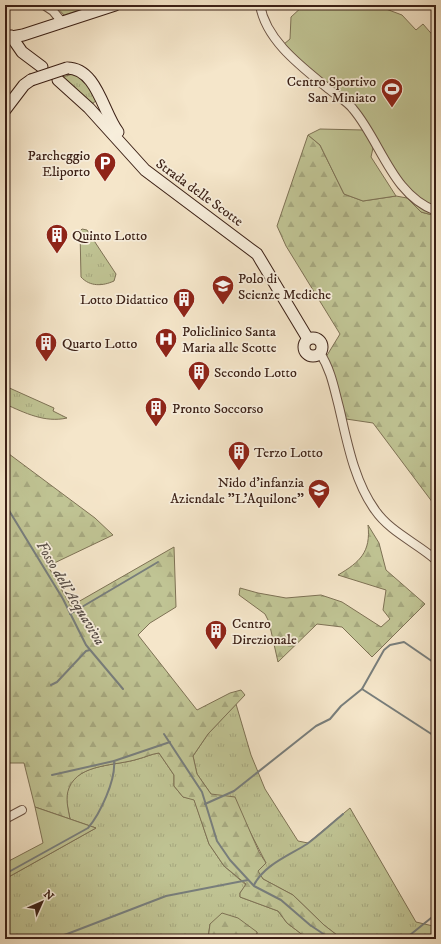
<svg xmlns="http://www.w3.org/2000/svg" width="441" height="944" font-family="'IM FELL DW Pica',serif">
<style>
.grass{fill:url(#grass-tufts);stroke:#7e7255}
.forest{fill:url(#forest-firs);stroke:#7e7255}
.garden{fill:#c0c494;stroke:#7e7255}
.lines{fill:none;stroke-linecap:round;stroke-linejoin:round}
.stream{stroke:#787e7c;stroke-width:2}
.street-casing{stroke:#6a5243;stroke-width:10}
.secondary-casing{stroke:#3b2016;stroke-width:13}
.street{stroke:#f8efdd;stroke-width:8}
.secondary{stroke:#f8efdd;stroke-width:11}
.secondary-bridge-casing{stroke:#3b2016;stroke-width:13;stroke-linecap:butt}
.secondary-bridge{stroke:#f8efdd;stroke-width:11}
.labels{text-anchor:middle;stroke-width:3.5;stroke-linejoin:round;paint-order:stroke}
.poi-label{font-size:14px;fill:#3b2016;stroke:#f8efdd;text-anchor:start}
.street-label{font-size:14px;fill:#3b2016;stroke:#f8efdd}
.water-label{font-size:15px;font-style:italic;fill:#594f49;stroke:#f8efdd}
</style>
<defs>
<pattern id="grass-tufts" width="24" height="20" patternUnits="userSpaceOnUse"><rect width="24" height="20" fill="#c0c494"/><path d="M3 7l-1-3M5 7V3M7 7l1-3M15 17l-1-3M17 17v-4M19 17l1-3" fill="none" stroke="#a6a87f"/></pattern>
<pattern id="forest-firs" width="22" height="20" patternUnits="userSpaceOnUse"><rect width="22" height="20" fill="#c0c494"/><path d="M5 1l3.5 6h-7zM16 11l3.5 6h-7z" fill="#a6a87f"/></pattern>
</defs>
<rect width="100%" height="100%" fill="#f5e6ca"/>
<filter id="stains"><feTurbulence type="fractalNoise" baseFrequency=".005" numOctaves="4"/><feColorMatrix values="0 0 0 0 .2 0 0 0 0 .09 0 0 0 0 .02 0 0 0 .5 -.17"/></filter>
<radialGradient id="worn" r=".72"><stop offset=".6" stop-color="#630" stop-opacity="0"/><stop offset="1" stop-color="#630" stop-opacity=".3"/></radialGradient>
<g class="grass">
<polygon points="73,74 83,78 97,100 92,104 62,77"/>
<path d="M82 229 87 230 116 274 114 281C103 286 90 287 81 277L80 231Z"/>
<path d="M5 386 54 408 53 411 67 418C45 423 25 413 5 404Z"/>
<polygon points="236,704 251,755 265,789 298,841 308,843 350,808 416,922 433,926 436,923 436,939 342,939 324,925 293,895 263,879 257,871 266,863 247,826 211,794 197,774 193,756 208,734"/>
<path d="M159 753 174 775V786L183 797 194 799 209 844 224 866 246 885 240 893V897L278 911 287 923 308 939H256L257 932 210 924 208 939H5V879L96 828 70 819C68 809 65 798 68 788 79 763 117 766 138 759 146 757 151 754 159 753Z"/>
</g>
<g class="forest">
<polygon points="55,5 95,5 64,15"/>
<polygon points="308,135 320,145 344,194 363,201 396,196 407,198 421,212 436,216 436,507 373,423 346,419 332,370 326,357 340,334 286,246 277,226"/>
<path d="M5 451 95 518 113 535 48 566 71 606 174 547 176 607 150 623 138 635 197 710 230 693 241 690 245 695 208 734 193 756 197 774 211 794 235 797 259 852 266 863 258 871 263 879 293 895 324 925 342 939H308L287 923 278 911 240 897V893L246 884 224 866 209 844 194 800 183 797 174 786V775L159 753C151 754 146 757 138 759 117 766 79 763 69 788 65 798 68 808 70 819L35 807 24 763H5Z"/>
<path d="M368 525 379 543 386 570 425 604 372 657 342 627 317 624 278 662 269 622 265 614 239 595 240 588 258 593 286 598 321 595 342 602 381 627 390 619 383 610 386 590 338 575C360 562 371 552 368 525Z"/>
<polygon points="222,913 238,918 257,932 256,939 208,939 210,924"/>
</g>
<g class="garden">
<polygon points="304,5 382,5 386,9 402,15 416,30 423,24 436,39 436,216 421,212 407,198 373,148 371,157 396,196 363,201 344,194 320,145 308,135 320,129 363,130 355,116 346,107 278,49 290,39 291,17"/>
<polygon points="35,807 96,828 5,879 5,863 43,843"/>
</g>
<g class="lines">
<g class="stream">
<polyline points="5,504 63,599 86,645 123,689"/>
<polyline points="70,614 158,562"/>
<polyline points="51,685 57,682 86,651 90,650"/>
<polyline points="362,689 436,737"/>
<polyline points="164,734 202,792 217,841 230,860 254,886 281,900 310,925 331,939"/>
<polyline points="52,775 114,761 170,742"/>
<polyline points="205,804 234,791 316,726 330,719 341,706 362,689 384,650 390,645 404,642 436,664"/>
<path d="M5 874 88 828C100 814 116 780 114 761"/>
<path d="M254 885C264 865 288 856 307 844 319 835 331 824 343 814"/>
<polyline points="54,939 166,896 248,880"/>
<polyline points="405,939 436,914"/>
</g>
<g class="street-casing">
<g id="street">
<polyline points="44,5 53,11 62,22"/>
<path d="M260 5C266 41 302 67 330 90 337 96 347 101 353 109 381 142 392 195 436 211"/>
<path d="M320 353C331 370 334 388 339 407 347 441 354 481 375 510 390 532 417 543 436 560"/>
<polyline points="5,819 22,810"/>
</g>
</g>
<g class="secondary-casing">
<g id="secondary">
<polyline points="5,35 12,37 23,35 115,5"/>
<polyline points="11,36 22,52 42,67"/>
<path d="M67 68C97 68 103 113 118 132"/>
<polyline points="58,80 89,108 145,170 257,254 308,339"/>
<polyline points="5,110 24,85 31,80"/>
<circle cx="313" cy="347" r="9"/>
</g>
</g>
<use href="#street" class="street"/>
<use href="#secondary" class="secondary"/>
<g class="secondary-bridge-casing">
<polyline id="secondary-bridge" points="31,80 67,68"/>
</g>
<use href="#secondary-bridge" class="secondary-bridge"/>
</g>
<defs>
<g id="stadium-pin" transform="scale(1.15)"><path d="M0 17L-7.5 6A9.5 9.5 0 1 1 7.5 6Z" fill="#8f2418" stroke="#f8efdd"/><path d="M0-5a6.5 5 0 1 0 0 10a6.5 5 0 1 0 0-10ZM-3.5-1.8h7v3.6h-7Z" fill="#fff"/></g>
<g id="parking-pin" transform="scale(1.15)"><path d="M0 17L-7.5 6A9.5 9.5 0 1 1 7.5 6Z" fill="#8f2418" stroke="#f8efdd"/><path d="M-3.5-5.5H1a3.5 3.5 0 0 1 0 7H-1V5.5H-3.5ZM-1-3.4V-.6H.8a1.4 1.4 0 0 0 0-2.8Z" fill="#fff"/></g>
<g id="building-pin" transform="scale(1.15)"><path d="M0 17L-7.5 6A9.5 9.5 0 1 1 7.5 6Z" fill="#8f2418" stroke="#f8efdd"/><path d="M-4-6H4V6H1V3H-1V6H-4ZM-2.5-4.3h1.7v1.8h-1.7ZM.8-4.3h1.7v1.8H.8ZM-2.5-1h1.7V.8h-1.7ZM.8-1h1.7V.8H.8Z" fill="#fff"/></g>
<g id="university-pin" transform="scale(1.15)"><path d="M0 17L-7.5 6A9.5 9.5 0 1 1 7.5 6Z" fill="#8f2418" stroke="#f8efdd"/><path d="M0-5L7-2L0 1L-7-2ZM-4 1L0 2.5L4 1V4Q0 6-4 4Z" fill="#fff"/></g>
<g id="hospital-pin" transform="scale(1.15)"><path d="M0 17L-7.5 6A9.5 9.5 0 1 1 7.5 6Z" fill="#8f2418" stroke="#f8efdd"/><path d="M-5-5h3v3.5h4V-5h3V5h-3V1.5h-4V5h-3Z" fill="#fff"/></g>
<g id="school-pin" transform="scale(1.15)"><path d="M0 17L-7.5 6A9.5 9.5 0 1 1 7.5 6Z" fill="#8f2418" stroke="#f8efdd"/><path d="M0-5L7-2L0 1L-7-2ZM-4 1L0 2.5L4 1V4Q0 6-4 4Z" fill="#fff"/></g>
</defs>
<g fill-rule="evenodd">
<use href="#stadium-pin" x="392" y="89"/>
<use href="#parking-pin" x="105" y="163"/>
<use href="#building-pin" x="57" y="235"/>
<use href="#university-pin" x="223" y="286"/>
<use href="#building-pin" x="184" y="299"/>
<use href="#hospital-pin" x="166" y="339"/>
<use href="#building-pin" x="46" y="343"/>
<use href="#building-pin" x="199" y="372"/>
<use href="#building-pin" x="156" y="408"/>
<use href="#building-pin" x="239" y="452"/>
<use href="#school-pin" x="319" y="490"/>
<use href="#building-pin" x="216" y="631"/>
</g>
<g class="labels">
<g class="poi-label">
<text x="376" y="86" text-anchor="end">Centro Sportivo<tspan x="376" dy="16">San Miniato</tspan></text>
<text x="90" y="160" text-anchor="end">Parcheggio<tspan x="90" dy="16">Eliporto</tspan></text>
<text x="72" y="240">Quinto Lotto</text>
<text x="238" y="283">Polo di<tspan x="238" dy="16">Scienze Mediche</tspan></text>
<text x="168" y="304" text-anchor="end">Lotto Didattico</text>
<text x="182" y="336">Policlinico Santa<tspan x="182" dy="16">Maria alle Scotte</tspan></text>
<text x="62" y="348">Quarto Lotto</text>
<text x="214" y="377">Secondo Lotto</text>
<text x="172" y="413">Pronto Soccorso</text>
<text x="254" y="457">Terzo Lotto</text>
<text x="304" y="487" text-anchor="end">Nido d'infanzia<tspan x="304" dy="16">Aziendale "L'Aquilone"</tspan></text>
<text x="232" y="628">Centro<tspan x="232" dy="16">Direzionale</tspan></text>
</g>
<g class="street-label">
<text transform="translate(200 192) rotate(36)" y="5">Strada delle Scotte</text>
</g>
<g class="water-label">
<text transform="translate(71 593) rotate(59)" y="5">Fosso dell'Acquaviva</text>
</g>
</g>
<rect width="441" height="944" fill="none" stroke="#f5e6ca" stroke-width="20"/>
<rect x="6" y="6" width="429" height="932" fill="none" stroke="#3b2016" stroke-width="2"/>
<rect x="10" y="10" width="421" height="924" fill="none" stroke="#3b2016"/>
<g transform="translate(42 902) rotate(45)" stroke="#f8efdd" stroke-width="3" paint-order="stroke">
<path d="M0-3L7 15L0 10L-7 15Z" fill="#3b2016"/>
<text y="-6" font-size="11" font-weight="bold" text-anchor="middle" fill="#3b2016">N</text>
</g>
<rect width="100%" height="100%" filter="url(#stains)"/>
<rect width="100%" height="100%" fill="url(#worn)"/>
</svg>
